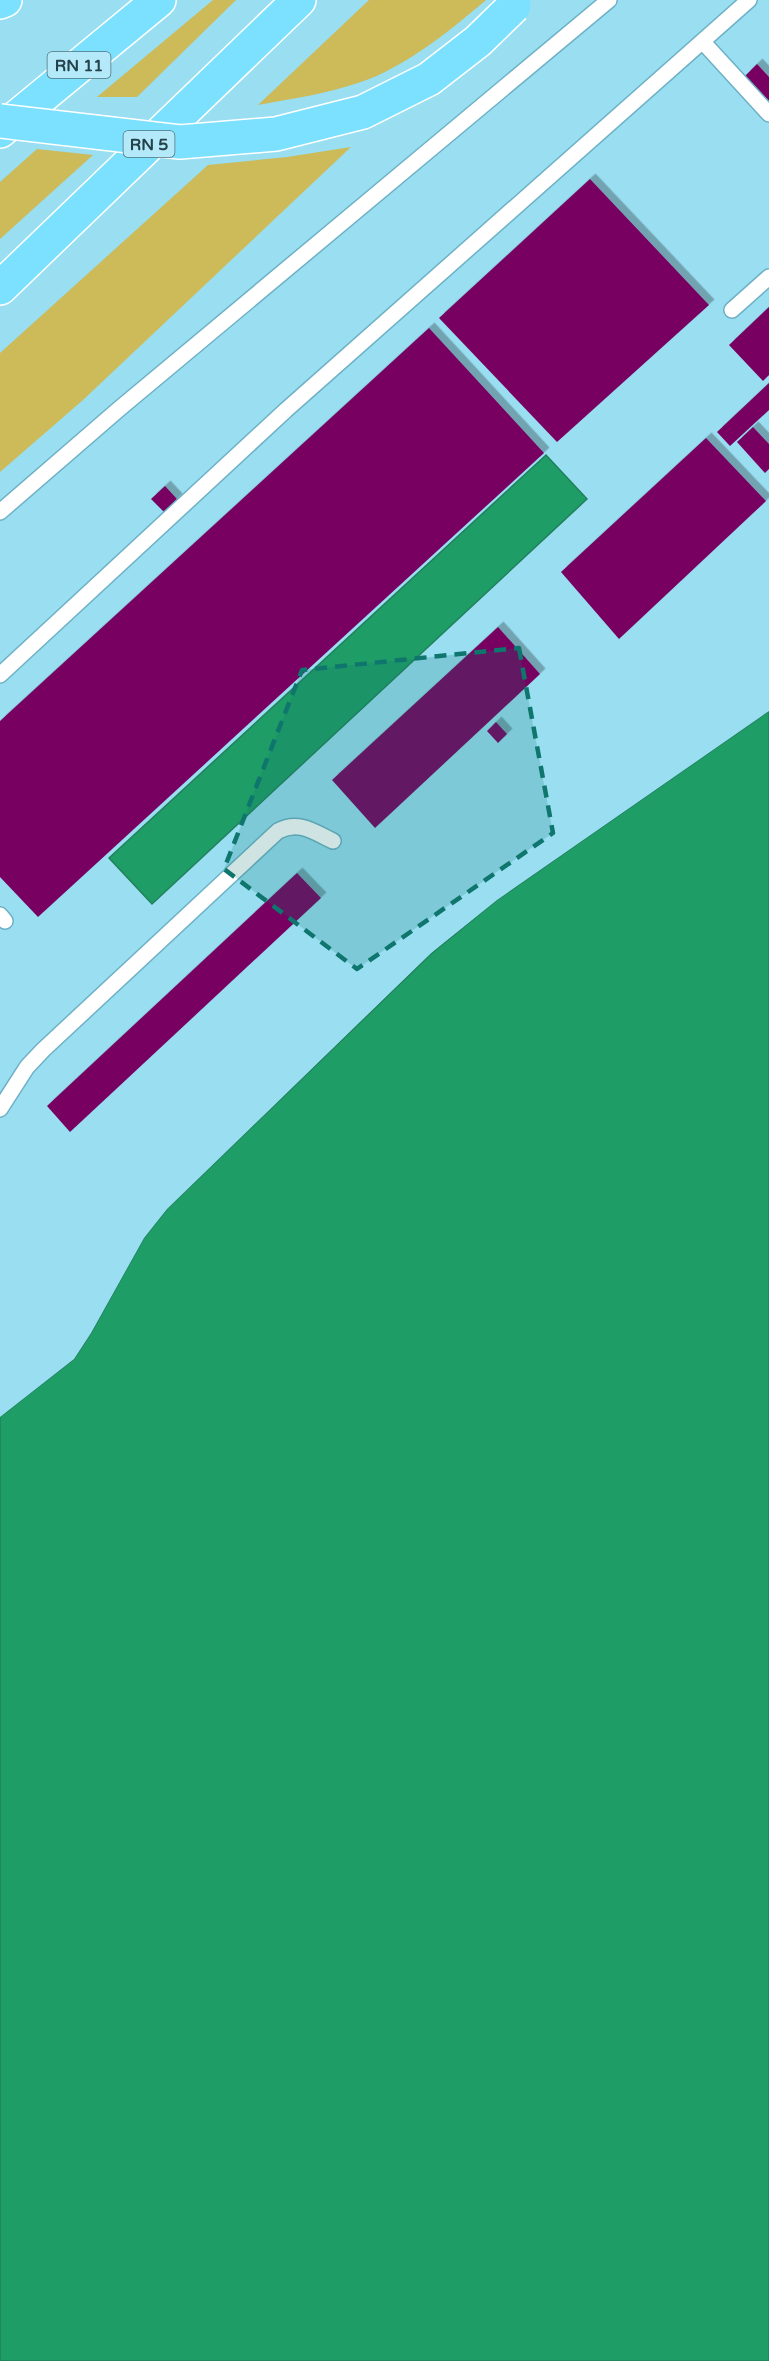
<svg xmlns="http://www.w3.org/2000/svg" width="769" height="2361" font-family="'Varela Round',sans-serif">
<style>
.green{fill:#cdba58}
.water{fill:#1f9d66;stroke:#21815d;stroke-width:1.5}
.pier{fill:#9adef2}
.building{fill:#770261;filter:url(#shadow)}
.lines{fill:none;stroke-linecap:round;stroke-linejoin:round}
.service-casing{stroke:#6eb1c5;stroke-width:18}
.motorway-casing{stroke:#fff;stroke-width:36}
.service{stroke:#fff;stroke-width:15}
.motorway{stroke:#7be1fe;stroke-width:33}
.motorway-bridge-casing{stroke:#fff;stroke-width:36;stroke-linecap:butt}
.motorway-bridge{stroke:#7be1fe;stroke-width:33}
.marked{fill:#0f766e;fill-opacity:0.2;stroke:#0f766e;stroke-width:4.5;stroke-dasharray:12 8;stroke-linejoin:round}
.labels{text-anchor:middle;stroke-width:6;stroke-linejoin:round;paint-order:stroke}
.shield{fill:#b3e9f9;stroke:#50737e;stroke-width:1.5}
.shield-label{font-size:16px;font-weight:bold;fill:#254149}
</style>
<defs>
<filter id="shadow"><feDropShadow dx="5.5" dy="-5.5" stdDeviation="0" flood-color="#0004"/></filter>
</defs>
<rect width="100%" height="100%" fill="#9adef2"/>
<g class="green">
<polygon points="213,0 236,0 137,97 97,97"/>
<path d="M369 0H486C451 30 403 69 358 83 325 94 291 99 258 105Z"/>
<polygon points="351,147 83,400 0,472 0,353 208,165 287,157"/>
<polygon points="37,149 93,155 0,239 0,182"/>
</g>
<g class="water">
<polygon points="546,455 587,499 152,904 109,858"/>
<polygon points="769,711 769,2361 0,2361 0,1417 74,1359 91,1333 144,1238 167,1209 432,953 497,900"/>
</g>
<polygon class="pier" points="769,708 769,711 497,900 431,953 167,1209 144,1238 91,1333 74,1359 0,1417 0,1413 72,1357 89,1331 141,1237 165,1206 429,951 495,898"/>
<g class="building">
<polygon points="757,64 769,77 769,101 745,76"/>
<polygon points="590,179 709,305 557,442 439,318"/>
<polygon points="769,307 769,375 763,381 729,345"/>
<polygon points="429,328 544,453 38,917 0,877 0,721"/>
<polygon points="769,383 769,410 730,446 717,432"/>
<polygon points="753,427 769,444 769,469 765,473 737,442"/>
<polygon points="706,438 766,501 619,639 561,572"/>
<polygon points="165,486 177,499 164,512 151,499"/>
<polygon points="498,627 540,674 375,828 332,780"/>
<polygon points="496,722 507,734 498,743 487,731"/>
<polygon points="297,873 321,898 70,1132 47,1106"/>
</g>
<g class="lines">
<g class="service-casing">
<g id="service">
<polyline points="703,42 769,114"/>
<polyline points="732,310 769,277"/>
<polyline points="0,512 119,409 609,0"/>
<polyline points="0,675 286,410 749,0"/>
<polyline points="0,915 5,921"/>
<path d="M0 1109 27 1067 43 1050 278 831C299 820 314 832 333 841"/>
</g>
</g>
<g class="motorway-casing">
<g id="motorway">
<polyline points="0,2 5,0"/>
<polyline points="0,131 159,0"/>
<polyline points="0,288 299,0"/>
</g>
</g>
<use href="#service" class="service"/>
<use href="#motorway" class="motorway"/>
<g class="motorway-bridge-casing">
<polyline id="motorway-bridge" points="0,121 180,142 276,134 363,112 429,79 478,41 514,6"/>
</g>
<use href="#motorway-bridge" class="motorway-bridge"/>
</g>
<path class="marked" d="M519 648 553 833 357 969 224 869 302 670Z"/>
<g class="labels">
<g class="shield">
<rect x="47.5" y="52" width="63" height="26" rx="4.5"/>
<rect x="123.5" y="131" width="51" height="26" rx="4.5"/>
</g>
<g class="shield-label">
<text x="79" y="71">RN 11</text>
<text x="149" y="150">RN 5</text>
</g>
</g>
</svg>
